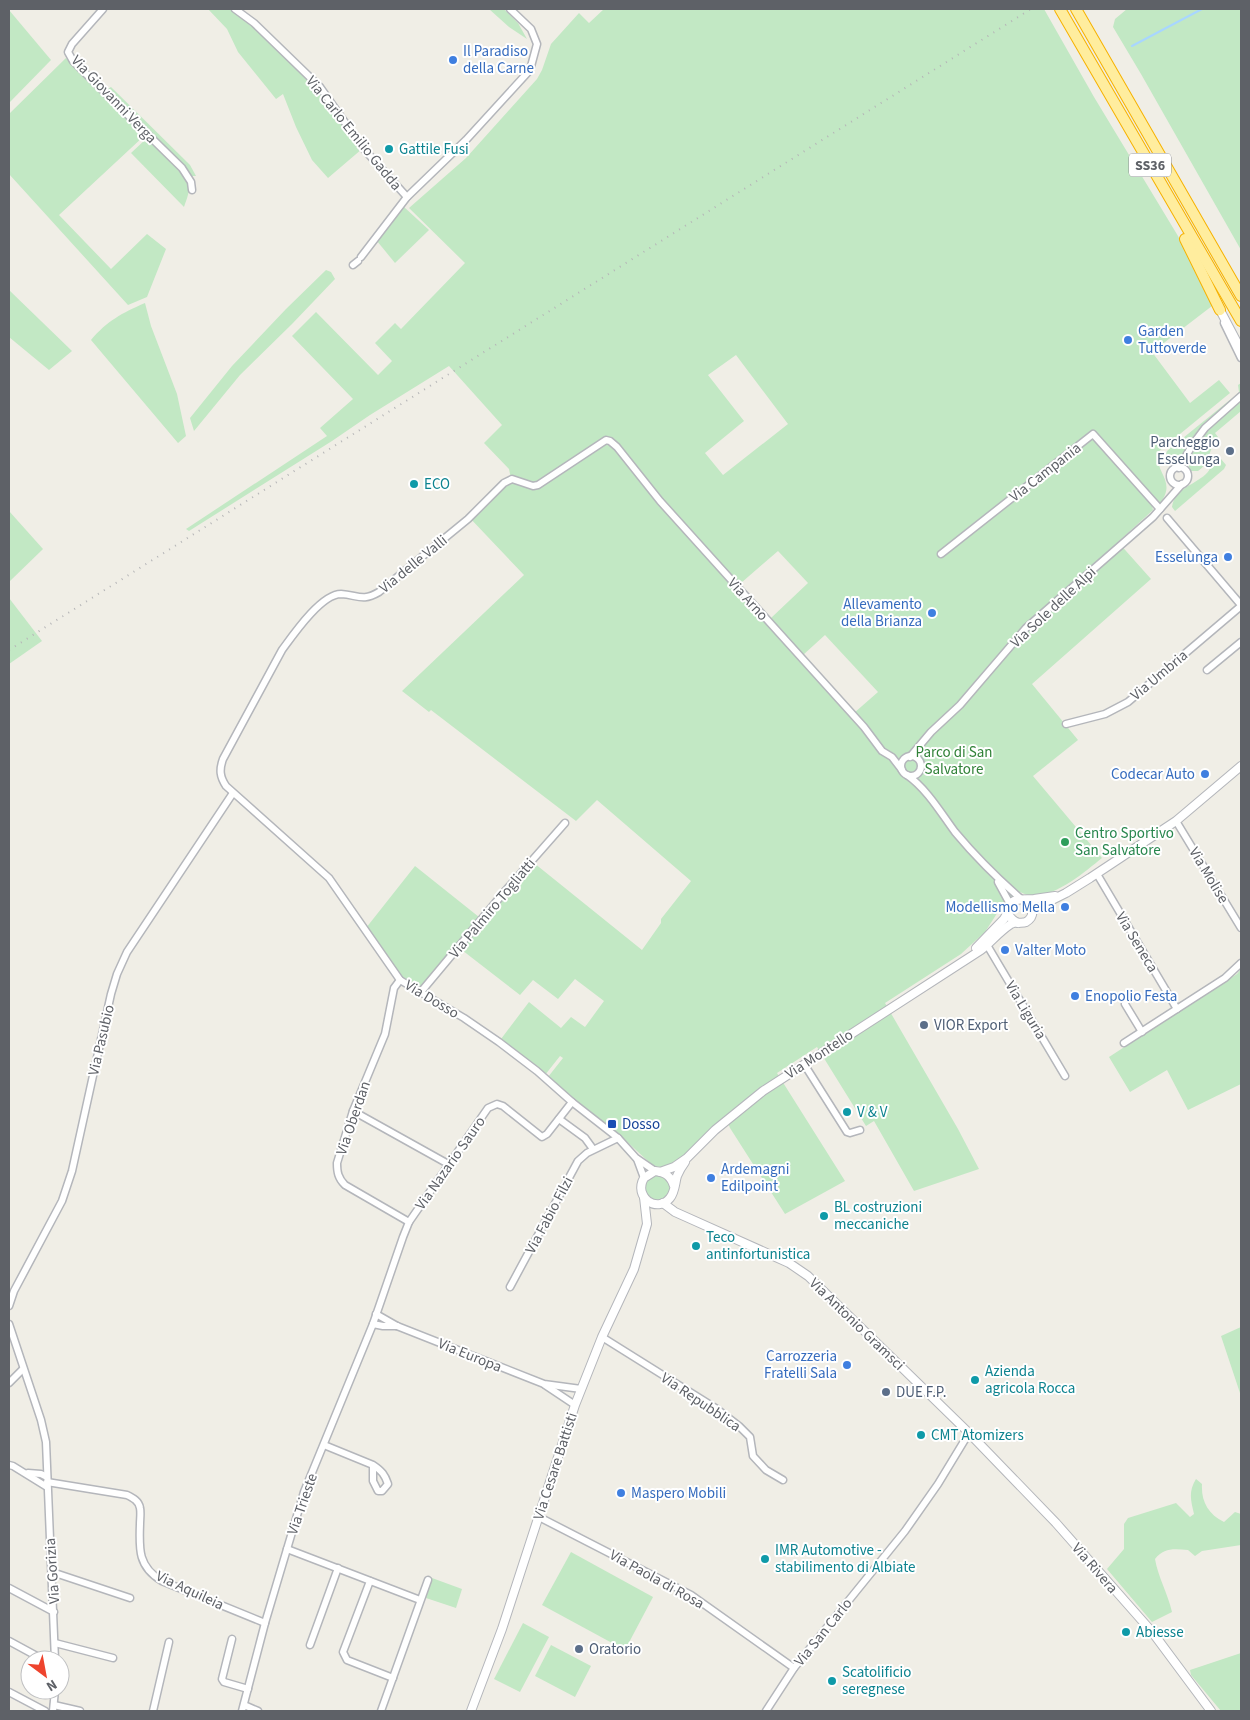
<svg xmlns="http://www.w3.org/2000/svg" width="1250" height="1720" font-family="'Source Sans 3',sans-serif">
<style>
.green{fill:#c2e8c4;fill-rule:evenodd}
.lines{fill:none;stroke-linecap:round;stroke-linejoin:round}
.stream{stroke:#a8d6ff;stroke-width:2}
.minor-casing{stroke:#b4b6bb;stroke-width:9}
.tertiary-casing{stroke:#b4b6bb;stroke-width:10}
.trunk-casing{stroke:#f7b200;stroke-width:12}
.minor{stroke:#fff;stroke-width:6}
.tertiary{stroke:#fff;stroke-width:8}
.trunk{stroke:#ffed9e;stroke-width:10}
.rail{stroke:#b5b5b7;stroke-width:2;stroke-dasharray:1 6;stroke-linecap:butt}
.shop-dot{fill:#3f7fe0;stroke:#fff;stroke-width:2}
.culture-dot{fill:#0f9aa8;stroke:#fff;stroke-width:2}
.service-dot{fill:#5c6f8a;stroke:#fff;stroke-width:2}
.leisure-dot{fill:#2e9e5b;stroke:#fff;stroke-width:2}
.transit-dot{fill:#1a4fb4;stroke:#fff;stroke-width:2}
.labels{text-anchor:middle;stroke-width:4;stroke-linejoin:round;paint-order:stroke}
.shield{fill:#fff;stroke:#8e9095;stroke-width:1}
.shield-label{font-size:14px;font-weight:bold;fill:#5e6167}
.shop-label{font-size:15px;fill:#366cbe;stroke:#fff;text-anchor:start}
.street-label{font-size:15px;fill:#5e6167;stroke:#fff}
.culture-label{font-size:15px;fill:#0d838f;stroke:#fff;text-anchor:start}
.service-label{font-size:15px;fill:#4e5e75;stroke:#fff;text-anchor:start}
.park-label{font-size:15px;fill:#318238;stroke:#fff}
.leisure-label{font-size:15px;fill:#27864d;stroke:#fff;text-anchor:start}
.transit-label{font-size:15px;fill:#164399;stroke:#fff;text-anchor:start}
</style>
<rect width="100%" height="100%" fill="#f0eee6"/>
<g class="green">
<polygon points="208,9 230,9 252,25 320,90 362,149 328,178 312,160 296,127 283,94 276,99 238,52 227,29"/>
<polygon points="489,9 504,9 518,23 527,39 509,27"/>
<path d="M604 9H1044L1094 97 1178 236 1212 306 1152 352 1190 403 1219 380 1230 393 1158 452C1154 474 1179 481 1158 506L1128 477 1152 505 1153 510 1118 542 1151 579 1032 684 1078 740 1033 776 1102 858C1082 874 1046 906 1020 892L1005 901 985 932 961 954 885 1003 958 1129 979 1169 914 1191 874 1121 866 1126 817 1047 777 1073 845 1181 785 1214 730 1128 725 1116 666 1177 670 1185 668 1196 658 1201C638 1198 639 1176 663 1175L624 1139 561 1090 548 1077 563 1058 560 1056 545 1075 503 1042 504 1041 501 1039 529 1002 561 1028 571 1017 585 1027 604 1001 575 979 558 999 533 980 520 995 458 947 424 988 397 974 366 928 415 866 484 921 534 863 642 950 661 923V919L691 881 597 800 576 821 431 710 429 712 402 691 524 575 468 516 511 479 509 469 484 443 502 425 449 366 370 415 332 441 189 531 186 529 327 436 320 428 353 399 292 336 316 312 378 375 392 361 375 343 395 323 401 329 465 263 409 208 466 158 537 79 542 70 551 44 579 13 589 23ZM736 355 788 424 723 475 705 453 744 421 708 375ZM778 551 808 583 771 618 741 586V583ZM825 635 878 692 854 713 803 655Z"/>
<polygon points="1127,9 1241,9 1241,250 1141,74 1113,27 1115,19"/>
<polygon points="9,10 51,60 9,103"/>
<polygon points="66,58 144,136 59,215 111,269 147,234 166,249 147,297 128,305 9,174 9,114"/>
<polygon points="111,87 190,165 196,176 192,176 106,90"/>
<path d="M146 139C156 148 189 174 189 188 189 194 186 201 184 207L131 153Z"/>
<polygon points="404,207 429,230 395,263 377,241"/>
<polygon points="326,270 331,272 335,279 292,324 240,375 194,431 190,418 232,366 286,309"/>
<polygon points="9,290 72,351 49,370 9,337"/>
<path d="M145 303 151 326 177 394 186 436 178 443 91 340C107 321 122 313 145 303Z"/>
<path d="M1241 383V392C1227 407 1208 417 1195 434 1188 443 1183 465 1168 463L1165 457 1167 451 1236 395 1239 392 1238 385Z"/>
<path d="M1241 401V411L1215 433 1218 437C1209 447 1210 464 1198 471H1191C1178 450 1227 413 1241 401Z"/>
<path d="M1218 459H1221L1226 465 1224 469 1175 511 1172 507C1175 488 1193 486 1206 474 1211 470 1211 462 1218 459Z"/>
<polygon points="9,511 43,549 9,582"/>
<polygon points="9,598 42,641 9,664"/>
<polygon points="1241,969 1241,1084 1188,1110 1167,1070 1130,1092 1109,1057 1237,974"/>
<polygon points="1241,1327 1241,1408 1240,1393 1221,1336"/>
<path d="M1196 1479 1202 1484C1201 1501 1208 1514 1224 1522L1235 1512 1241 1514V1545L1202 1551 1195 1556 1188 1550C1175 1549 1164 1547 1155 1559 1158 1577 1168 1594 1172 1612L1152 1622 1107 1569 1124 1549V1524L1128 1518 1176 1503 1190 1517 1194 1514C1191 1501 1188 1492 1196 1479Z"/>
<polygon points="571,1552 653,1597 625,1650 542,1605"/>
<polygon points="432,1578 462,1589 456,1608 426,1598"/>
<polygon points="523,1623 549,1637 520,1692 494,1679"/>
<polygon points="551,1645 591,1666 575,1697 535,1676"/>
<polygon points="1241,1653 1241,1711 1221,1711 1191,1675 1190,1670"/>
</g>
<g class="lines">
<polyline class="stream" points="1132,46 1202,9"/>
<g class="minor-casing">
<g id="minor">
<polyline points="103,9 72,44 68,52 73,61 182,168 191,182 192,190"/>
<polyline points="235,9 254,23 320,87 363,148 407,197"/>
<polyline points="361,257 407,197 466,140 530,70 537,44 531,29 510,9"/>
<polyline points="353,265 358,261"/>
<polyline points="1224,323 1241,358"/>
<circle cx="1179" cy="476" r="9"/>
<polyline points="1179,468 1193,444 1205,428 1241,396"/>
<polyline points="1167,518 1241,605"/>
<polyline points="941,554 1093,434 1160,509"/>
<polyline points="1207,670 1241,642"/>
<polyline points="1066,724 1105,714 1128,702 1241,606"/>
<circle cx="911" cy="766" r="10"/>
<polyline points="910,757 931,732 960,705 1026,628 1153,517 1182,484"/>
<path d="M907 775C927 789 941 813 955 832 975 856 997 878 1021 899"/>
<polyline points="1176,821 1241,928"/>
<polyline points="1097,874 1177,1009"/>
<polyline points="998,882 1010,904"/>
<polyline points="987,942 987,945 1065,1076"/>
<path d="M400 980 394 988 385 1034 353 1111 337 1163C337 1172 338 1178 345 1185L409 1222"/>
<polyline points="420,993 506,890 565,823"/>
<polyline points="1125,1004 1142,1032"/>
<polyline points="1124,1043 1225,978 1241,963"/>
<polyline points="804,1064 847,1132 850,1133 860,1130"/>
<polyline points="353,1111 450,1165"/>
<polyline points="559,1119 585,1138 593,1149"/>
<polyline points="637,1159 644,1178"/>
<path d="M655 1171 636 1158 618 1138 572 1102 537 1071 499 1042 464 1018 400 980 329 878 226 786C220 777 219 770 223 759L282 650C293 635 321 594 341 594 358 595 362 602 379 592L468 519 504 483 512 479 533 486 538 485 606 440 610 441 617 447 660 501 864 727 882 751 892 757 902 770"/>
<polyline points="510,1287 578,1161 587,1153 618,1138"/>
<polyline points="9,1306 14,1291 62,1201 72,1171 111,994 117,974 127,952 233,793"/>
<polyline points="376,1314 397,1326 544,1384 581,1389"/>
<polyline points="9,1324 41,1420 46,1442 55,1660"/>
<polyline points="373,1324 383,1326 397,1326"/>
<polyline points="602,1337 717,1409 739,1426 750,1437 753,1456 766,1470 783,1480"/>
<polyline points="9,1383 23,1369"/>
<polyline points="545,1385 575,1405"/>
<path d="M324 1445 373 1465V1481L378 1491H382L388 1484C385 1475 382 1471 373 1465"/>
<polyline points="9,1465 13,1466 47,1487"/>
<polyline points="28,1473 41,1474 47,1477"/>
<path d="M47 1482 127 1495C133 1498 139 1501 140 1508 141 1513 140 1519 140 1524 139 1549 138 1567 162 1581L265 1623"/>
<polyline points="539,1517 691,1595 794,1668"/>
<polyline points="287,1549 420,1600"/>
<polyline points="52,1572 130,1598"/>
<polyline points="370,1581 343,1652 347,1660 393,1678"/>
<polyline points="9,1588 54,1612"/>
<polyline points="232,1639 222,1679 224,1682 248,1689"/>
<polyline points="9,1641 44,1660"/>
<polyline points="55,1643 113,1658"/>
<polyline points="310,1645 338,1568"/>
<polyline points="9,1692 45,1711"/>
<polyline points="54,1705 80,1711"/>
<polyline points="244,1705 258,1711"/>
<polyline points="53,1711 55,1690"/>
<polyline points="153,1711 169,1642"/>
<polyline points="242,1711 265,1623 304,1492 373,1324 403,1237 409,1222 488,1108 497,1104 503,1106 542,1137 547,1134 572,1102"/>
<polyline points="381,1711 428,1580"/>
<polyline points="766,1711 794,1668 905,1531 938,1484 969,1433"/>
</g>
</g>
<g class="tertiary-casing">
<g id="tertiary">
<polyline points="1220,310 1241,350"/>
<polyline points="1032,912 1040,906 1066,893 1090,878 1176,821 1241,766"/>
<path d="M1018 923C1012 920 1008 917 1008 911 1008 896 1025 900 1034 899 1041 898 1048 897 1055 896"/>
<polyline points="976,948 1004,919 1008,912"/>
<path d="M660 1172 674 1167 687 1158 715 1130 763 1091 981 950C991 942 1000 931 1011 924 1016 921 1021 924 1026 922 1036 916 1033 905 1025 900"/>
<path d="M674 1186C671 1177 666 1172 655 1171L644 1178C633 1197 657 1214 670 1198 675 1192 675 1183 677 1176 679 1171 682 1166 685 1162"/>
<polyline points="663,1203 675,1212 789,1263 808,1276 969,1433 1056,1523 1153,1633 1211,1711"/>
<polyline points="471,1711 502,1629 575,1405 602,1337 634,1269 647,1224 644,1197"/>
</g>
</g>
<g class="trunk-casing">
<g id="trunk">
<polyline points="1060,9 1241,321"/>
<polyline points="1076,9 1241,296"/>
<polyline points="1185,239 1220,310"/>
</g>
</g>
<use href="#minor" class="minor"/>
<use href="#tertiary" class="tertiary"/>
<use href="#trunk" class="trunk"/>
<polyline class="rail" points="9,650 1031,9"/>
</g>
<g class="shop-dot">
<circle cx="453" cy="60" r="5"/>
<circle cx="1128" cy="340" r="5"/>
<circle cx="1228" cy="557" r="5"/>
<circle cx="932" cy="613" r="5"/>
<circle cx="1205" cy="774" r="5"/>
<circle cx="1065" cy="907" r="5"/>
<circle cx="1005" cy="950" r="5"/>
<circle cx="1075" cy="996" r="5"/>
<circle cx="711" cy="1178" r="5"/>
<circle cx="847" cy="1365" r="5"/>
<circle cx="621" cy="1493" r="5"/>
</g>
<g class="culture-dot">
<circle cx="389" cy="149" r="5"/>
<circle cx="414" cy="484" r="5"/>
<circle cx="847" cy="1112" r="5"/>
<circle cx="824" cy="1216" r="5"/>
<circle cx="696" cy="1246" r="5"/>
<circle cx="975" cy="1380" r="5"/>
<circle cx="921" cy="1435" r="5"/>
<circle cx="765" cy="1559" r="5"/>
<circle cx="1126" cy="1632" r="5"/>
<circle cx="832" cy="1681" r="5"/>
</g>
<g class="service-dot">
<circle cx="1230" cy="451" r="5"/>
<circle cx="924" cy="1025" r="5"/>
<circle cx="886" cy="1392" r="5"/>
<circle cx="579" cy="1649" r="5"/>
</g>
<circle class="leisure-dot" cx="1065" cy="842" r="5"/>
<rect class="transit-dot" x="607" y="1119" width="10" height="10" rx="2.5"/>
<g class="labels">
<rect class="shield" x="1129" y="153.5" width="42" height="23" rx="4"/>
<g class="shield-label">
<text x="1150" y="170">SS36</text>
</g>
<g class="shop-label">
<text x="463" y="56">Il Paradiso<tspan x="463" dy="17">della Carne</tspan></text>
<text x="1138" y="336">Garden<tspan x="1138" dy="17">Tuttoverde</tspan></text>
<text x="1218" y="562" text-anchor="end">Esselunga</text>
<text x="922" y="609" text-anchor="end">Allevamento<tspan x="922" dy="17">della Brianza</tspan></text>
<text x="1195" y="779" text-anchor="end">Codecar Auto</text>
<text x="1055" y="912" text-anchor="end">Modellismo Mella</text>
<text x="1015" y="955">Valter Moto</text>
<text x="1085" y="1001">Enopolio Festa</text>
<text x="721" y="1174">Ardemagni<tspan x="721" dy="17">Edilpoint</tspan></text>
<text x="837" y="1361" text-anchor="end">Carrozzeria<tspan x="837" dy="17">Fratelli Sala</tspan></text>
<text x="631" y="1498">Maspero Mobili</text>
</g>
<g class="street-label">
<text transform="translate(114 99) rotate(46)" y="5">Via Giovanni Verga</text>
<text transform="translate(354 133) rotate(51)" y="5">Via Carlo Emilio Gadda</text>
<text transform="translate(1045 472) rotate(-38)" y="5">Via Campania</text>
<text transform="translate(413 564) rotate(-39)" y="5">Via delle Valli</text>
<text transform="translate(748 599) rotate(48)" y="5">Via Arno</text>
<text transform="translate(1053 607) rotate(-43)" y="5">Via Sole delle Alpi</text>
<text transform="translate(1159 675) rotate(-40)" y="5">Via Umbria</text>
<text transform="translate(1209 875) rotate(59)" y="5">Via Molise</text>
<text transform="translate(492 908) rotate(-50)" y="5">Via Palmiro Togliatti</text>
<text transform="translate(1137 942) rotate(59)" y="5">Via Seneca</text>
<text transform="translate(432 999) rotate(31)" y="5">Via Dosso</text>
<text transform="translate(1026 1010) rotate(59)" y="5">Via Liguria</text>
<text transform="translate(101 1040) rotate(-77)" y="5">Via Pasubio</text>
<text transform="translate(819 1054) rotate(-33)" y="5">Via Montello</text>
<text transform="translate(353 1118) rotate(-71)" y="5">Via Oberdan</text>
<text transform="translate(450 1163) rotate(-55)" y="5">Via Nazario Sauro</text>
<text transform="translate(549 1215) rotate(-62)" y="5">Via Fabio Filzi</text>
<text transform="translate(857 1324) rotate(44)" y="5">Via Antonio Gramsci</text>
<text transform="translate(470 1355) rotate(22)" y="5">Via Europa</text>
<text transform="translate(701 1402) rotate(34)" y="5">Via Repubblica</text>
<text transform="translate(555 1466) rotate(-72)" y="5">Via Cesare Battisti</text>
<text transform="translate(302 1504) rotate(-71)" y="5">Via Trieste</text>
<text transform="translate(1095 1568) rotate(49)" y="5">Via Rivera</text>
<text transform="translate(52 1571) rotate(-94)" y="5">Via Gorizia</text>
<text transform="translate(657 1579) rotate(29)" y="5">Via Paola di Rosa</text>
<text transform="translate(190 1590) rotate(25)" y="5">Via Aquileia</text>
<text transform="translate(823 1632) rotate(-51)" y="5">Via San Carlo</text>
</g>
<g class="culture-label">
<text x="399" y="154">Gattile Fusi</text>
<text x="424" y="489">ECO</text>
<text x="857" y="1117">V &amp; V</text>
<text x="834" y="1212">BL costruzioni<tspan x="834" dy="17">meccaniche</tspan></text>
<text x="706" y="1242">Teco<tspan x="706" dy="17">antinfortunistica</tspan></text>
<text x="985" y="1376">Azienda<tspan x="985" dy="17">agricola Rocca</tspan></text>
<text x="931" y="1440">CMT Atomizers</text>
<text x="775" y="1555">IMR Automotive -<tspan x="775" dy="17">stabilimento di Albiate</tspan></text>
<text x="1136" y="1637">Abiesse</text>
<text x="842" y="1677">Scatolificio<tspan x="842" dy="17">seregnese</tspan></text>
</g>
<g class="service-label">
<text x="1220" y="447" text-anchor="end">Parcheggio<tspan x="1220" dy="17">Esselunga</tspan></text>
<text x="934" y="1030">VIOR Export</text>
<text x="896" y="1397">DUE F.P.</text>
<text x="589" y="1654">Oratorio</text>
</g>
<g class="park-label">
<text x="954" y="757">Parco di San<tspan x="954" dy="17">Salvatore</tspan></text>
</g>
<g class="leisure-label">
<text x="1075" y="838">Centro Sportivo<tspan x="1075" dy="17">San Salvatore</tspan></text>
</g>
<g class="transit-label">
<text x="622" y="1129">Dosso</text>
</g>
</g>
<rect width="1250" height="1720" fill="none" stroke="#5e6167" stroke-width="20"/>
<g transform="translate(45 1675) rotate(148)"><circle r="24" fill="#ffffff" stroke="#bfc0c2"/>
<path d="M0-4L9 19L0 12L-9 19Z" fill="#ee442e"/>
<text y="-8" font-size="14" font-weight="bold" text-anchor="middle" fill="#5e6167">N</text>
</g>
</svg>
